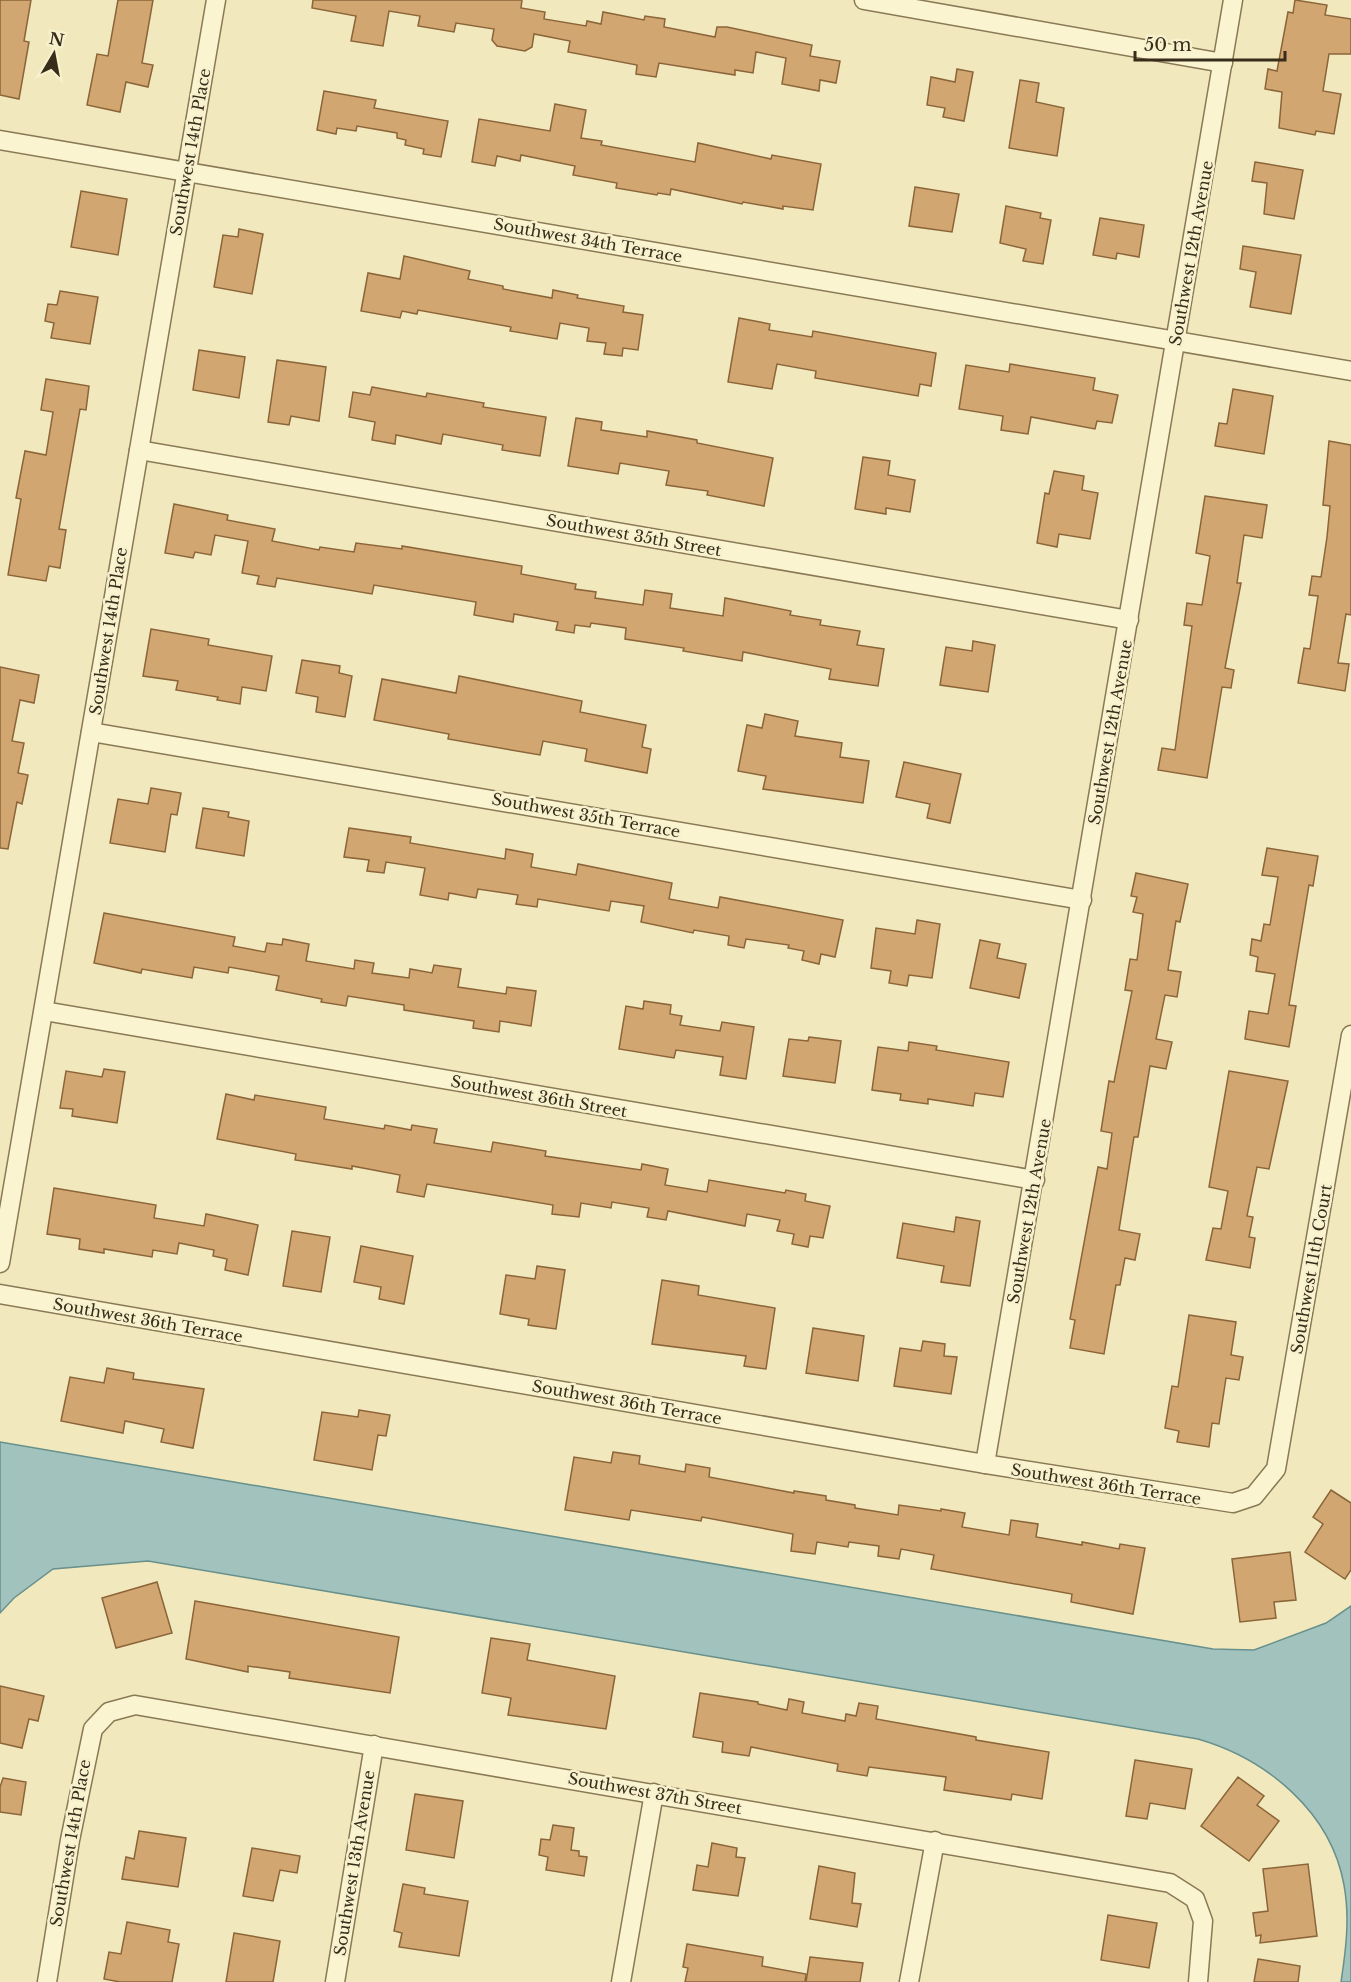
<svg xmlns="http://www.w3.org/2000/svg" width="1351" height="1982" font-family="'Libre Baskerville',serif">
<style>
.water{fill:#a1c2bd;stroke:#68908c;stroke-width:1.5}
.building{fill:#d2a670;stroke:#8b6539;stroke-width:1.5}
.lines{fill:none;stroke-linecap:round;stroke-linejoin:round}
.street-casing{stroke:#8a7955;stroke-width:21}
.street{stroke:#fbf4d1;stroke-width:18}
.labels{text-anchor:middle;stroke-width:5;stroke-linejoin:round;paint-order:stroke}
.street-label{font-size:16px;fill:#382d1b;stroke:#f8f1cd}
</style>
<rect width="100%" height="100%" fill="#f1e9bd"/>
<path class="water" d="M0 1442 1213 1649 1254 1650 1326 1623 1351 1606V1982H1341C1346 1949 1350 1918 1344 1885 1331 1812 1267 1759 1198 1739L148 1561 53 1569 14 1598 0 1613Z"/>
<g class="building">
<polygon points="0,0 31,0 24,41 29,42 19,99 0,95"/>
<polygon points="118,0 153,0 142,63 153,65 148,87 126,82 120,112 87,105 97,54 108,56"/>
<polygon points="313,0 522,0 521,8 545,12 544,19 586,26 587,21 601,24 603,12 644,20 645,16 665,19 664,27 715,37 717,27 727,27 812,45 810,56 840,61 836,83 820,80 819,91 782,84 786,58 756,52 753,73 735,70 735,75 659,63 656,77 636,74 637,65 568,52 570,41 534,34 532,47 525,51 497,46 492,40 494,29 456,23 454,32 418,26 420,16 389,11 383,46 351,41 356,16 312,8"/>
<polygon points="1295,0 1327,5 1325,15 1351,19 1351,54 1329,54 1323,91 1341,94 1334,134 1316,131 1315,135 1279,128 1282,92 1265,89 1268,69 1277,71 1288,12 1293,13"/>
<polygon points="957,69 973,72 964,121 943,117 945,108 927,105 931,77 955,82"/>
<polygon points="1020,80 1039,83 1036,102 1064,108 1057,156 1009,148"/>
<polygon points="324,91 376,100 374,108 448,121 441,157 423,154 424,149 405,145 406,140 397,138 397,133 357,126 356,131 337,128 336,134 317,130"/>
<polygon points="555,104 586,110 581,138 602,141 601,145 695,162 698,143 771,159 772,155 821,164 813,210 783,206 783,209 743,202 742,204 671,189 670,195 658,193 657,195 616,188 617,183 573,175 575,166 521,155 520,161 497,156 495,166 472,162 479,119 550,131"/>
<polygon points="1255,162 1303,170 1294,219 1264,214 1267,183 1252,181"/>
<polygon points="915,187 959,194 952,232 909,226"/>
<polygon points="81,191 127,199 118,255 71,247"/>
<polygon points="1006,206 1041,213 1040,218 1051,220 1043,264 1023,261 1026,249 1000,243"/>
<polygon points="1100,218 1144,225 1139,257 1117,253 1116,259 1093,255"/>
<polygon points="239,229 263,234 252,294 214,287 223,235 238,237"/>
<polygon points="1243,246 1301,255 1291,314 1250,307 1256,272 1240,269"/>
<polygon points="404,256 470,271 468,279 503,286 503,289 552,298 553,290 578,295 577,298 624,306 623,312 643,315 638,350 623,348 622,356 604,354 606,343 587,341 589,328 560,323 557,339 510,331 511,327 418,310 417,314 402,311 400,318 361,311 368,273 400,279"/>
<polygon points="60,291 98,297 90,344 51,338 54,323 45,321 48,304 57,305"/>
<polygon points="739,318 770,324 769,330 812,337 813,331 936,353 931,386 920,384 918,396 815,378 816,371 777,364 772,389 728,382"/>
<polygon points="199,350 245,357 239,398 193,390"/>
<polygon points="277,360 326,367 319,421 291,416 289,425 268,422"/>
<polygon points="1010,364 1095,378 1093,390 1118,395 1112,423 1097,421 1095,429 1031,417 1028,434 1001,430 1003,416 959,409 966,365 1009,372"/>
<polygon points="46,379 89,386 86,410 80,409 59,529 66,530 60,568 49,566 46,581 8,575 21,499 16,498 25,451 46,455 53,412 41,410"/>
<polygon points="372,387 426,397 427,393 484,403 483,407 546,417 540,456 502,450 503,445 443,434 441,444 396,435 395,444 372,440 375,422 349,417 353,392 370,395"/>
<polygon points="1233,389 1273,396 1264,454 1215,446 1219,423 1227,424"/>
<polygon points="576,418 602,422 601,430 647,437 647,431 697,440 697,443 773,458 764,506 707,495 708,491 666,485 669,471 620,463 618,474 568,466"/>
<polygon points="1329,441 1351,445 1351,615 1346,614 1338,663 1349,664 1345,691 1298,683 1304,648 1310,649 1316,609 1318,596 1309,595 1312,576 1321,577 1327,537 1330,506 1323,505"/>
<polygon points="863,457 890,461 888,475 915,480 910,512 886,508 886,514 855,509"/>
<polygon points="1054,471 1084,476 1082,490 1098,493 1090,539 1059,534 1057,547 1037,543 1045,493 1049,494"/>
<polygon points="1205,496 1267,505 1262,538 1244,535 1237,583 1241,583 1225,668 1234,670 1231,688 1222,687 1207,778 1158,770 1162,748 1175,750 1192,626 1184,625 1187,603 1202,605 1210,556 1196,553"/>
<polygon points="174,504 228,515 227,520 275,529 272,541 319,550 320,547 354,552 356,543 402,549 402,546 522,566 521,574 576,584 575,589 596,592 595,598 643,605 645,590 672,594 670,608 723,616 725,598 791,611 790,615 821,620 820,625 860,631 857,645 884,649 878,686 829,679 831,669 743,652 742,661 683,651 684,648 625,639 626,628 591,623 590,627 575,625 574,633 556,630 558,622 514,614 513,622 474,615 476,602 374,585 372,594 277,578 275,587 257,584 259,576 242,573 248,541 215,535 211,555 195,552 193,558 165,553"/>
<polygon points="151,629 209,639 208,645 272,656 266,691 242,687 240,704 217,700 218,697 176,690 178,681 143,676"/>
<polygon points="973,641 995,645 988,692 940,685 946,647 972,651"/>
<polygon points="302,660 340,666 339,673 352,676 345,717 316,712 318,697 296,693"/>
<polygon points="0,667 39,675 34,703 20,700 12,741 24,743 18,773 28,775 22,804 17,802 8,849 0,848"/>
<polygon points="459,676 582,701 580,712 646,725 642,747 651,749 647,773 585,761 587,749 543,741 540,755 448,739 449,734 374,720 382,679 456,693"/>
<polygon points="765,714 798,721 795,736 842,743 840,757 869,761 863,803 763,789 766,776 738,771 747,725 762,728"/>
<polygon points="904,762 961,774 950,823 927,818 930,804 896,797"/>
<polygon points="151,788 181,793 177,815 171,814 165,852 110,843 118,799 148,804"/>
<polygon points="203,808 229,812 228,817 249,821 244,856 196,848"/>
<polygon points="349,828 411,837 410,843 505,859 506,849 533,854 531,867 576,875 578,864 672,883 669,899 718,908 720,897 843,920 835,957 821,954 819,964 802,960 804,951 788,948 789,945 746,939 744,948 728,945 729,936 694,930 693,933 641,922 644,906 611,901 609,911 538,899 537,907 516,904 518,895 478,889 476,898 449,893 448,900 420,895 425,868 386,862 384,873 367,871 369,860 344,857"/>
<polygon points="1267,848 1318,856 1313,886 1309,885 1289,1005 1296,1006 1289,1047 1245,1039 1249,1011 1268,1014 1275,974 1256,971 1258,957 1250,955 1252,939 1261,941 1264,924 1270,925 1278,877 1262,875"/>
<polygon points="1136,873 1188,884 1180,922 1176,921 1168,970 1181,972 1177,997 1165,995 1156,1039 1172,1042 1166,1069 1150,1066 1138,1137 1134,1137 1119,1230 1140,1234 1135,1260 1125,1258 1120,1285 1116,1285 1104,1354 1070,1348 1075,1320 1070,1319 1098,1167 1107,1169 1112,1133 1101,1131 1109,1081 1114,1082 1132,991 1125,990 1130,959 1137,960 1143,914 1133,912 1137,897 1131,896"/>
<polygon points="104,913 235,937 233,946 265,952 267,943 282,945 283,939 309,944 306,961 354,969 355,960 374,963 372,973 409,978 410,969 432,973 434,965 461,969 458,987 506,994 507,987 536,991 531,1026 500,1021 499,1032 473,1028 474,1021 404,1010 404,1005 348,996 346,1006 321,1002 322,999 276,990 279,976 229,967 228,973 194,967 192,978 142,969 141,973 94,963"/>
<polygon points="917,920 940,924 932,978 909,975 907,986 889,983 891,971 871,968 876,928 915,934"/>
<polygon points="980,940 1000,944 997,958 1026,964 1019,998 970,988"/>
<polygon points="644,1001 671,1005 670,1014 682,1016 680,1025 720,1031 722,1022 754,1027 746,1079 720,1075 723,1057 676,1050 674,1058 619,1049 626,1006 643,1009"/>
<polygon points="809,1037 841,1041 835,1083 783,1076 789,1039 808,1041"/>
<polygon points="909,1042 937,1046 936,1050 1009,1062 1003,1097 975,1093 973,1106 928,1099 928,1104 900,1100 901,1094 872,1090 878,1047 908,1051"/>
<polygon points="104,1069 125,1072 117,1123 72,1116 73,1109 60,1108 66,1071 102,1077"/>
<polygon points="1229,1071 1288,1081 1269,1169 1257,1167 1247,1216 1253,1217 1249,1237 1255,1238 1250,1268 1206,1260 1213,1228 1221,1229 1228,1191 1209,1187"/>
<polygon points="226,1094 254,1100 255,1095 326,1107 324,1119 384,1129 385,1125 411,1130 412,1125 437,1129 434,1143 491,1152 493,1142 546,1151 545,1156 641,1170 642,1164 668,1169 665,1185 707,1192 709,1180 785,1193 786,1190 806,1194 805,1201 830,1206 823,1238 810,1236 808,1247 792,1244 794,1234 777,1231 780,1220 747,1214 745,1226 668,1211 666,1220 647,1217 649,1208 612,1202 611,1208 581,1203 579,1217 552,1214 553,1205 427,1184 424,1197 397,1192 400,1175 352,1166 352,1169 295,1160 296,1154 217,1139"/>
<polygon points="54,1188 156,1205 154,1218 204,1226 206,1214 258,1225 248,1275 225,1270 227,1259 213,1256 214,1250 179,1243 177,1254 153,1250 152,1257 104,1249 104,1253 79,1249 80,1239 47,1234"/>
<polygon points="956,1217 980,1221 970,1286 941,1282 944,1266 897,1258 903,1223 954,1232"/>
<polygon points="292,1231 330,1237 321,1292 283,1286"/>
<polygon points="361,1246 413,1256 404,1304 379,1299 381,1287 354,1282"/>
<polygon points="537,1266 565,1270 556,1329 528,1325 529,1319 500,1314 506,1275 535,1279"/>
<polygon points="662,1280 699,1286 698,1295 775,1308 766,1369 744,1366 746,1356 652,1344"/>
<polygon points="1189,1315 1236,1322 1231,1355 1243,1357 1239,1380 1226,1378 1219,1424 1212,1423 1209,1447 1177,1442 1179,1431 1165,1428 1172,1386 1178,1387"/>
<polygon points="813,1328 864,1336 858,1381 806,1373"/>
<polygon points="923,1341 945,1344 944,1356 957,1357 951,1394 894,1386 900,1348 921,1351"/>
<polygon points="107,1368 134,1373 133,1379 204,1389 193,1448 161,1442 164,1429 125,1421 123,1433 61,1421 70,1377 104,1383"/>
<polygon points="359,1410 390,1415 386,1436 378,1435 372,1470 314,1460 322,1412 358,1417"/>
<polygon points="613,1452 640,1456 639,1464 685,1472 686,1464 710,1468 709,1477 794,1493 794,1491 826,1496 826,1500 855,1505 855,1508 898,1515 899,1505 941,1511 941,1509 965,1513 962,1527 1009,1535 1011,1520 1038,1524 1036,1537 1082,1545 1082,1542 1119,1549 1120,1544 1145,1548 1133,1614 1071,1602 1072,1594 931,1569 934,1555 901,1549 899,1559 878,1556 879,1546 849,1542 848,1547 817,1542 815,1554 791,1551 793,1534 702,1517 701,1521 631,1510 629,1520 565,1510 574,1457 611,1463"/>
<polygon points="1331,1490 1351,1503 1351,1570 1345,1579 1305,1552 1323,1524 1313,1517"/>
<polygon points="1290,1552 1296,1600 1274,1602 1276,1618 1240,1622 1232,1559"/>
<polygon points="157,1582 172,1633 116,1648 102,1598"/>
<polygon points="195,1601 399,1637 390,1693 289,1678 290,1672 248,1666 248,1672 186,1659"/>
<polygon points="491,1638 530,1644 527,1660 615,1676 606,1729 508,1715 511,1698 482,1693"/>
<polygon points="0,1686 44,1696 38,1721 29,1719 22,1748 0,1743"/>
<polygon points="700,1693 758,1702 758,1704 787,1710 789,1699 804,1702 802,1713 845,1721 846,1714 856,1716 859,1703 878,1706 876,1719 976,1737 976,1740 1049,1752 1042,1799 1012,1794 1011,1800 944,1790 946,1777 869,1767 867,1776 837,1771 838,1764 751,1747 749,1756 722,1752 723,1742 693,1737"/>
<polygon points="1135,1760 1192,1769 1185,1809 1150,1803 1147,1819 1126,1816"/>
<polygon points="1238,1777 1264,1796 1257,1805 1279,1821 1249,1861 1201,1826"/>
<polygon points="3,1778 26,1782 21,1815 0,1812 0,1787"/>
<polygon points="415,1794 463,1801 454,1858 406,1850"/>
<polygon points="553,1825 574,1828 571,1850 579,1851 579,1856 587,1857 584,1876 546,1870 548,1857 539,1855 541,1839 550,1840"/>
<polygon points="139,1831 186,1838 178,1887 122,1879 126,1857 134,1859"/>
<polygon points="712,1843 737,1848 736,1857 745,1858 738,1896 693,1890 697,1865 708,1867"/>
<polygon points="252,1848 300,1856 297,1873 280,1870 273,1901 243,1896"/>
<polygon points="1308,1864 1317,1936 1260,1943 1261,1935 1256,1936 1253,1913 1268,1911 1263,1869"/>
<polygon points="819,1866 855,1873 852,1903 861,1904 857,1927 810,1919"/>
<polygon points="403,1884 425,1888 424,1894 468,1901 459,1956 399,1947 402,1933 394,1931"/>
<polygon points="1108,1915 1157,1923 1149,1968 1101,1960"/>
<polygon points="127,1922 170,1930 168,1942 179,1944 172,1982 120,1982 104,1979 109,1952 121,1954"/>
<polygon points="234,1933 280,1941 273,1982 226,1982"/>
<polygon points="687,1944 763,1957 762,1966 806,1974 805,1982 685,1982 688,1968 683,1967"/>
<polygon points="810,1957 863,1963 860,1982 806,1982"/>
<polygon points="1258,1959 1300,1966 1298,1982 1254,1982"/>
</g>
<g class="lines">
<g class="street-casing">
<g id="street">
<polyline points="864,0 1223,63"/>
<polyline points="0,140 1351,371"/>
<polyline points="139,450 1129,620"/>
<polyline points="91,732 1082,900"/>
<polyline points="44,1011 1035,1180"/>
<polyline points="0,1263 216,0"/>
<polyline points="0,1294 985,1464 1233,1503 1254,1496 1276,1469 1351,1035"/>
<polyline points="985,1464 1233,0"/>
<polyline points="47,1982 70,1840 93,1729 109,1712 135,1705 1170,1883 1195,1899 1203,1921 1198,1982"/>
<polyline points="335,1982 374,1745"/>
<polyline points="621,1982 654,1793"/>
<polyline points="909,1982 935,1841"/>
</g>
</g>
<use href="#street" class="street"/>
</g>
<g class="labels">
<g class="street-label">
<text transform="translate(190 152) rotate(-80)" y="6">Southwest 14th Place</text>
<text transform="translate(588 240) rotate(10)" y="6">Southwest 34th Terrace</text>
<text transform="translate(1191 253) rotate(-80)" y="6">Southwest 12th Avenue</text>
<text transform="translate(634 535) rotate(10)" y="6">Southwest 35th Street</text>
<text transform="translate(108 631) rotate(-81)" y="6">Southwest 14th Place</text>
<text transform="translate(1110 732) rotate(-80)" y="6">Southwest 12th Avenue</text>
<text transform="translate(586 815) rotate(10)" y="6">Southwest 35th Terrace</text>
<text transform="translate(539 1096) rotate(10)" y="6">Southwest 36th Street</text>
<text transform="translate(1029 1211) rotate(-80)" y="6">Southwest 12th Avenue</text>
<text transform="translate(1311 1269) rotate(-80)" y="6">Southwest 11th Court</text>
<text transform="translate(148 1320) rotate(10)" y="6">Southwest 36th Terrace</text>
<text transform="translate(627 1402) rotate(10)" y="6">Southwest 36th Terrace</text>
<text transform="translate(1106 1484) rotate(9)" y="6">Southwest 36th Terrace</text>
<text transform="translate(655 1793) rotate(10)" y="6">Southwest 37th Street</text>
<text transform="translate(70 1843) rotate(-80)" y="6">Southwest 14th Place</text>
<text transform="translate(354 1863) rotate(-81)" y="6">Southwest 13th Avenue</text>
</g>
</g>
<g transform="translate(54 54) rotate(10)" stroke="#f8f1cd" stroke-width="4.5" paint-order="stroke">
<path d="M0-4.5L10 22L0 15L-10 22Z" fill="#382d1b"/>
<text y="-9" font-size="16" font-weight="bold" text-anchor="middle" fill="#382d1b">N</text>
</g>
<path d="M1135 51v9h150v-9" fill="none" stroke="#382d1b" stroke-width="3"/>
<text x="1144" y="51" font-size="18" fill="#382d1b" stroke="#f8f1cd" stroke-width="4.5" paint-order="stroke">50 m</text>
</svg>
